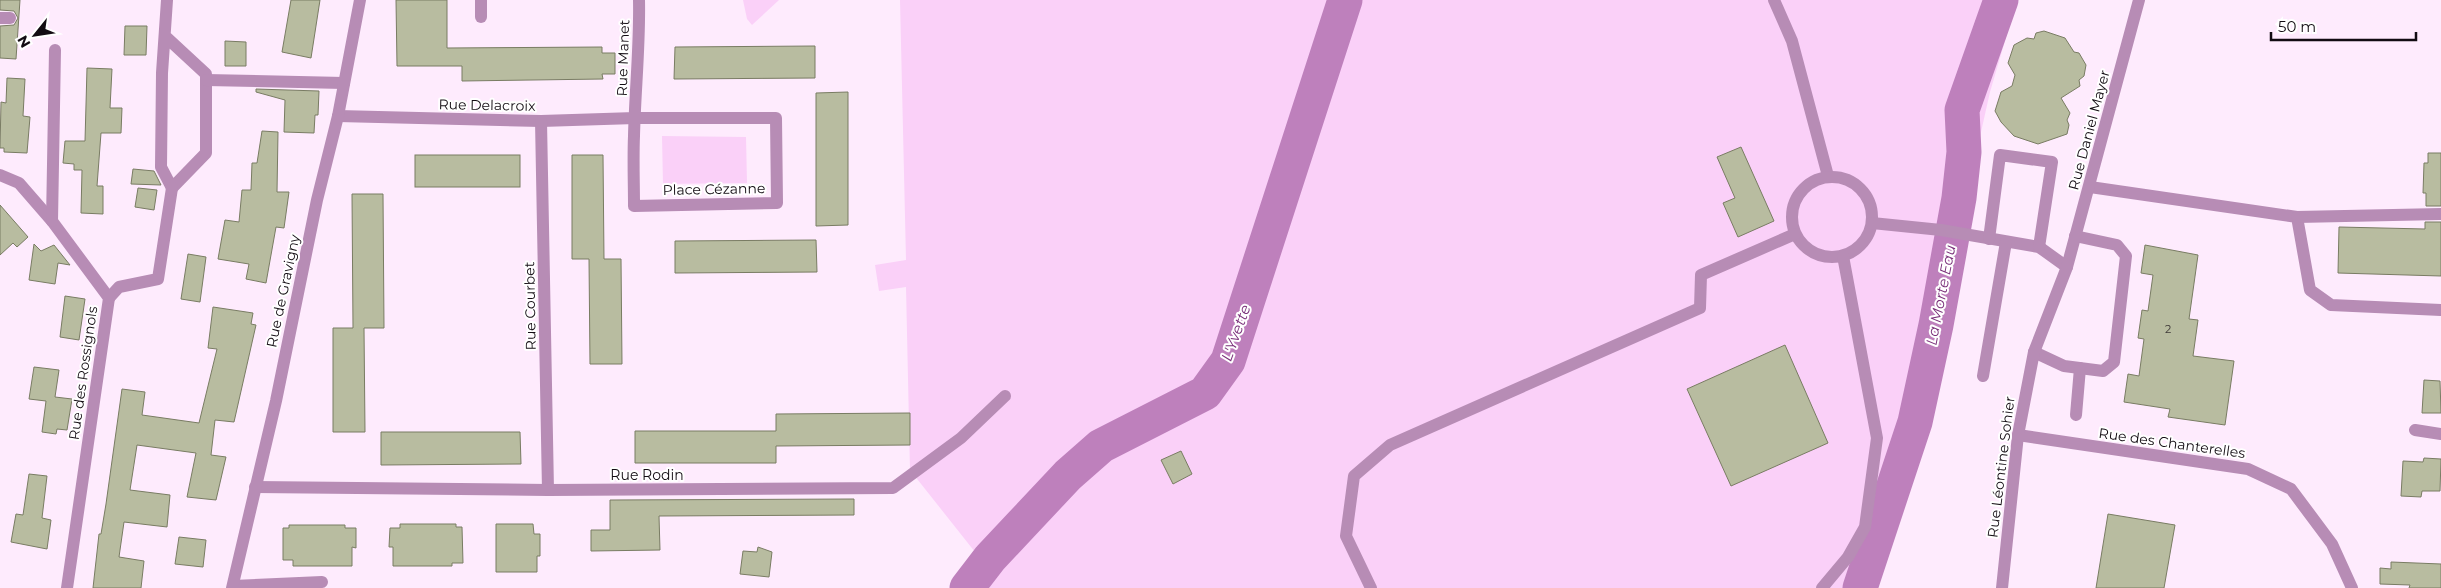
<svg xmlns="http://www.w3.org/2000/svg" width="2441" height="588" font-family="Montserrat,sans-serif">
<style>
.green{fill:#fad0f8}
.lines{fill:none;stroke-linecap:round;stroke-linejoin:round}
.river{stroke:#be80bc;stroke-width:35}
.building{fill:#b8bca0;stroke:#797c63}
.minor{stroke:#b78cb5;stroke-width:12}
.labels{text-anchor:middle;stroke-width:4;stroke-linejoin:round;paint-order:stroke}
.number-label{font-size:11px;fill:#3c3736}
.street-label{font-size:14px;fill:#120b12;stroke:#fff}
.water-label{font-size:15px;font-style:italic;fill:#792f79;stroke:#fff}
</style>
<rect width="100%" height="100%" fill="#feebfd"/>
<g class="green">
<polygon points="743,0 779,0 752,25 747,19"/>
<polygon points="900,0 2017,0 1990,92 1957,239 1921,427 1870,588 990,588 975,552 910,470 906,287 879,291 875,265 906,260"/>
<polygon points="662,136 746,137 747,183 663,184"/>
</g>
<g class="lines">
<g class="river">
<polyline points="967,588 990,558 1021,525 1068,475 1101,446 1205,393 1228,361 1345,0"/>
<polyline points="1860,588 1915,422 1936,325 1959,198 1964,152 1962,110 2001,0"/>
</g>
</g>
<g class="building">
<polygon points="0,0 20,0 16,59 0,58 0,26 14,25 18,18 14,11 0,10"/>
<polygon points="291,0 320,0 311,58 282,52"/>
<polygon points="396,0 447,0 447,48 602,47 602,53 615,53 615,74 602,74 603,79 462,81 462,66 397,66"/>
<polygon points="125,26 147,26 146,55 124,55"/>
<polygon points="2044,31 2065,38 2074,52 2079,53 2086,65 2084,76 2079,80 2080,86 2061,98 2070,113 2067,120 2069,125 2067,134 2038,144 2014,136 2001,122 1995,111 2001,92 2012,86 2015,75 2008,63 2014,45 2027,38 2034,39 2036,33"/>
<polygon points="225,41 246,42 246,66 225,66"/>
<polygon points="815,46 815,78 674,79 675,47"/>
<polygon points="87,68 112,69 110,108 122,108 121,133 101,133 97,186 103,186 103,214 81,213 82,170 74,170 74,164 63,163 65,141 85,141"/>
<polygon points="7,78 25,79 23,116 30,117 27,153 4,152 4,148 0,148 1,102 6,103"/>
<polygon points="256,89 319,91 318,115 315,115 314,133 284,132 285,100 256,92"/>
<polygon points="848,92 848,225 816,226 816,93"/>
<polygon points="262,131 278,132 277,192 289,192 284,228 276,227 266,283 246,279 249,264 218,259 225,220 239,222 242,190 251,190 252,163 257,163"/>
<polygon points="1741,147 1774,221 1738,237 1723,203 1735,198 1717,157"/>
<polygon points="2428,153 2441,153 2441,206 2426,206 2426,193 2423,193 2424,163 2428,163"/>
<rect x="415" y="155" width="105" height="32"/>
<polygon points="572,155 603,155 604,259 621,259 622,364 590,364 589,259 572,259"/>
<polygon points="133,169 154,171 161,185 131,184"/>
<polygon points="138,188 157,190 154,210 135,207"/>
<polygon points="352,194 383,194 384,328 364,328 365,432 333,432 333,328 353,328"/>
<polygon points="0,205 28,237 17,247 13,243 0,255"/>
<polygon points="2425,222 2441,222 2441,276 2338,273 2339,227 2425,229"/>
<polygon points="816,240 817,272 675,273 675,241"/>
<polygon points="34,244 41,251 54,245 70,265 58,263 55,284 29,280"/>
<polygon points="2145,245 2198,255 2189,319 2198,320 2193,356 2234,361 2225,425 2168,417 2170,409 2124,402 2128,374 2139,376 2144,339 2138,338 2142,310 2148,311 2153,275 2141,273"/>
<polygon points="188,254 206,257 200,302 181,299"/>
<polygon points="65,296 85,299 79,340 60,337"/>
<polygon points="213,307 253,313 251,324 256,325 234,422 215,420 211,455 226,457 216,500 187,497 196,453 137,445 130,490 170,495 167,527 124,522 119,557 144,561 141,588 93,588 99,534 101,534 106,504 122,389 145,392 142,415 199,423 217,349 208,348"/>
<polygon points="1785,345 1828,443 1731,486 1687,389"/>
<polygon points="34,367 59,370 55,397 72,399 67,430 57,429 56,434 42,432 46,401 29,399"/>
<polygon points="2424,380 2440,381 2441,413 2422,413"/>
<polygon points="910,413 910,445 776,446 776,463 635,463 635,431 776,431 776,414"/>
<polygon points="381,432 520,432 521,464 381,465"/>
<polygon points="1181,451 1192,474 1173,484 1161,460"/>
<polygon points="2424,458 2441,459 2440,491 2422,491 2421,497 2401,496 2403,461 2423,462"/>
<polygon points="29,474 47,476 42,518 51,520 47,549 11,542 16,514 23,515"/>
<polygon points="854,499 854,515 659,516 660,550 591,551 591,530 610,530 610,500"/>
<polygon points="2108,514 2175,525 2164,588 2096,588"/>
<polygon points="400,524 456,524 456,527 462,527 463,563 452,563 452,566 393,566 393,547 389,547 390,528 400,528"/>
<polygon points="496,524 533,524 534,534 540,534 540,556 537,556 537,572 496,572"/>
<polygon points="289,525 345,525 345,528 356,528 356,548 352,547 352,566 293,566 293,560 283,560 283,528 289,528"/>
<polygon points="179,537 206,540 203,567 175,564"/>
<polygon points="758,547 772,552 769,577 740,574 743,551 757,552"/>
<polygon points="2391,562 2441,564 2441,588 2409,588 2410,585 2380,584 2380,568 2391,569"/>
</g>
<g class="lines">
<g class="minor">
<polyline points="481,0 481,17"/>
<polyline points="1774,0 1792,41 1828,176"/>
<polyline points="0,18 10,18"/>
<polyline points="166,37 206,74 206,153 172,188 161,167 162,73 167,0"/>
<polyline points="206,80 344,83"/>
<path d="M338 116 541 121 635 118H776L777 203 634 206C634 183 633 159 634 136 635 91 640 45 639 0"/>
<polyline points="541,121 548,490"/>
<polyline points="0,175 19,183 52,221 109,298 67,588"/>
<circle cx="1832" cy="217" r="40"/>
<polyline points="2090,187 2297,217 2310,290 2331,305 2441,310"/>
<polyline points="2297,217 2441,214"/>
<polyline points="52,221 55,50"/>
<polyline points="1872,223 1941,230 2039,247 2067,267"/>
<polyline points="1989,239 2000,155 2052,162 2039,247"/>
<polyline points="109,298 119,287 158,279 172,188"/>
<polyline points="2034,352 2064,366 2103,371 2114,362 2126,256 2117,245 2075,236"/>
<polyline points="1983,376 2006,242"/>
<polyline points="2076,415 2080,368"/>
<polyline points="2415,430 2441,434"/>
<polyline points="2018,435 2248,469 2291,489 2332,544 2352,588"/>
<polyline points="255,487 548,490 893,488 961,438 1005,396"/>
<polyline points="233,586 322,582"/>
<polyline points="232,588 276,401 317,200 338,116 360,0"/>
<polyline points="1371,588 1346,536 1354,476 1390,445 1700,308 1701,275 1795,234"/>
<polyline points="1822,588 1848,557 1865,527 1877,438 1843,256"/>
<polyline points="2002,588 2018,435 2034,352 2067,267 2139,0"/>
</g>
</g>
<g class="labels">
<g class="number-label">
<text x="2168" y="333">2</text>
</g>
<g class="street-label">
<text transform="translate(623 58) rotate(-88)" y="5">Rue Manet</text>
<text transform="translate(487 105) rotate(1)" y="5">Rue Delacroix</text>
<text transform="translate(2089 130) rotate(-75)" y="5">Rue Daniel Mayer</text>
<text transform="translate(714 189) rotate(-1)" y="5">Place Cézanne</text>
<text transform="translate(283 291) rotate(-78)" y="5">Rue de Gravigny</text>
<text transform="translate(530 306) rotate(-91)" y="5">Rue Courbet</text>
<text transform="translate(83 373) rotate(-82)" y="5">Rue des Rossignols</text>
<text transform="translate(2172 443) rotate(8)" y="5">Rue des Chanterelles</text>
<text transform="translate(2001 467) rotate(-83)" y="5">Rue Léontine Sohier</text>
<text x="647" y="480">Rue Rodin</text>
</g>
<g class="water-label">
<text transform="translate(1941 295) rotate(-79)" y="5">La Morte Eau</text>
<text transform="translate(1236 333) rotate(-70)" y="5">L'Yvette</text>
</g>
</g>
<g transform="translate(35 35) rotate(240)" stroke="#ffffff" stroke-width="4" paint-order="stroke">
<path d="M0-4L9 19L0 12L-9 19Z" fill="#120b12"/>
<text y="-8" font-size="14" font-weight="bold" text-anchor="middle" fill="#120b12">N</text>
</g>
<path d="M2271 32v8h145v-8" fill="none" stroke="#120b12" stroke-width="2.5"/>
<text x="2278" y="32" font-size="15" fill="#120b12" stroke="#ffffff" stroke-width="4" paint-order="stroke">50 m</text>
</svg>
